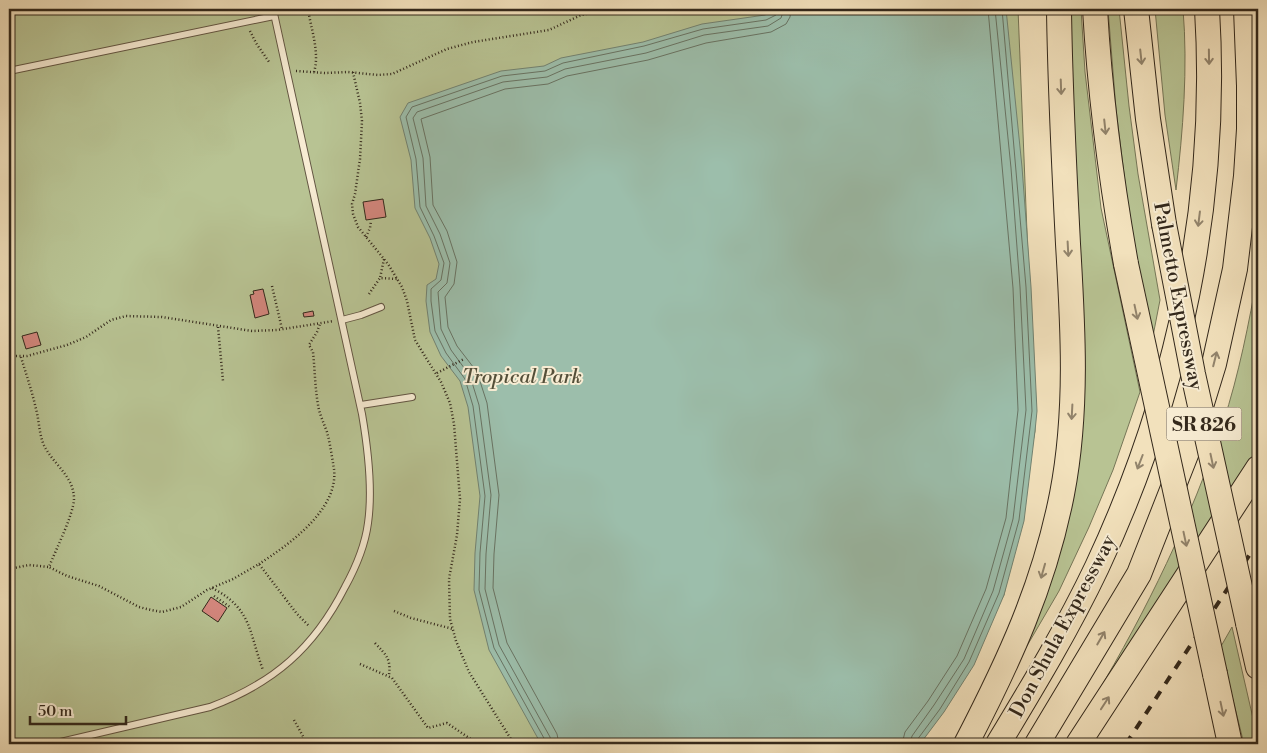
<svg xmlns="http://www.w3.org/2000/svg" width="1267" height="753" font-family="'Libre Bodoni',serif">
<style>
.green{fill:#b8c393;stroke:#767657}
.water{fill:#9cbeab;stroke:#728271}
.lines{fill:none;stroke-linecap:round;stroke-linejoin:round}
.shore{stroke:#687363;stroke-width:1}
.building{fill:#d4877e;stroke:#33281b}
.lane-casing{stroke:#635643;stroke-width:8}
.highway-casing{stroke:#33281b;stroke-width:26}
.path{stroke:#33281b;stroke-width:2.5;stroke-dasharray:1 2.5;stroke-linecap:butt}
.lane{stroke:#f7ecd3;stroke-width:6}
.highway{stroke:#f2e1bc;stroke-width:24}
.rail{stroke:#33281b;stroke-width:4;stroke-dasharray:9 9;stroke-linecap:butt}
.highway-bridge-casing{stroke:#33281b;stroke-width:26;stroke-linecap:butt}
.highway-bridge{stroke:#f2e1bc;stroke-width:24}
.oneway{stroke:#92846c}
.labels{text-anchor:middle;stroke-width:4;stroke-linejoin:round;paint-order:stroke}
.shield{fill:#f7ecd3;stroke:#6e6352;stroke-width:1}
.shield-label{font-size:19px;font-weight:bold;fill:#33281b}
.street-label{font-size:20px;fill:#33281b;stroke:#f7ecd3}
.park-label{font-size:20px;font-style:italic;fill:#544f39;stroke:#f7ecd3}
</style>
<rect width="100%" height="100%" fill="#f2e1bc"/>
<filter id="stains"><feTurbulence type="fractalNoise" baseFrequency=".004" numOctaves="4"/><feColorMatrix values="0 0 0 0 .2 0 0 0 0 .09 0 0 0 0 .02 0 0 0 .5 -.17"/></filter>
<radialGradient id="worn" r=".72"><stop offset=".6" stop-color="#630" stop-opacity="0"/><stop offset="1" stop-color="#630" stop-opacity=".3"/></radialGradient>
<g class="green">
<polygon points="9,9 1018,9 1035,431 1004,595 920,744 9,744"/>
<polygon points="1070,9 1081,9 1085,72 1101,208 1140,392 1113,470 1089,527 1059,591 1024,651 1068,500"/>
<polygon points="1108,9 1119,9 1129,106 1138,174 1160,300 1153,336 1131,231 1116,109"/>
<path d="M1155 9H1183C1188 68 1183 131 1176 190L1165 115Z"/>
<path d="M1258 272V455L1095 697C1147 610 1191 519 1223 423 1239 374 1249 323 1258 272Z"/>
<polygon points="1232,627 1258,740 1258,744 1244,744 1220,648"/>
</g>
<polygon class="water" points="777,9 1006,9 1022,167 1031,287 1037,411 1035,431 1024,521 1004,595 974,665 944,712 920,744 541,744 489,650 474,590 475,553 480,496 468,407 460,381 441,356 430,332 426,301 427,285 436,279 439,264 430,238 415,208 411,160 400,117 408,103 501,71 544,66 561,58 643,42 702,24 765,15"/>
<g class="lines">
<g class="shore">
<polyline points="545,744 545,740 494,648 479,590 480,553 485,496 473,406 465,379 446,353 435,331 431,301 431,289 441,280 444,263 434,236 420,207 416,159 406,117 412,107 502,76 545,71 563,63 644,46 703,29 766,20 776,15 778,9"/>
<polyline points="552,744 550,737 499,645 485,589 486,554 491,495 479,405 470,376 451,350 441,329 438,292 447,283 450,263 440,234 426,206 423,158 413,118 417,112 503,82 547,77 565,69 646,53 704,35 768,26 781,18 784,9"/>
<polyline points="559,744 557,734 507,643 493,588 494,554 499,495 487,403 477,372 457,346 448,327 445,297 454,284 457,262 447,231 433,205 430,157 421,119 505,89 548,84 567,76 648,60 706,43 771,32 786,24 790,17 791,9"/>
<polyline points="902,744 905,732 928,701 957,656 986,589 1006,518 1018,410 1013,288 988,9"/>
<polyline points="910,744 912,736 934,705 964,659 993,591 1013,519 1026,410 1020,287 1011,168 995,9"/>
<polyline points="916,744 917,740 940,709 969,662 999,593 1019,520 1032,411 1026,287 1002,9"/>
</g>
</g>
<g class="building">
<polygon points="383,199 386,217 366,220 363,202"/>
<polygon points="263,289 269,314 255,318 250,295 254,294 253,291"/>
<polygon points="313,311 314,316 304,317 303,313"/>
<polygon points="37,332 41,345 26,349 22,336"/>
<polygon points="211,597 227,608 218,622 202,611"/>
</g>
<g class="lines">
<g class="lane-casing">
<g id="lane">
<polyline points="9,71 274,16"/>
<polyline points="342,320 361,315 381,307"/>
<polyline points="361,405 412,397"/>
<path d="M52 744 210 707C274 683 314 648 345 587 356 567 365 546 368 523 373 488 368 449 362 414L273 9"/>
</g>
</g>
<g class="highway-casing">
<g id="highway">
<path d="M1095 9C1100 95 1111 180 1126 264"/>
<polyline points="1136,9 1148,119 1164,224"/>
<polyline points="1248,623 1258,667"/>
<polyline points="1215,674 1230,744"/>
<path d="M966 744C1009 661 1044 586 1062 494 1078 411 1073 327 1068 244 1064 166 1060 87 1059 9"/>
<path d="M998 744C1033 686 1068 628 1097 567 1179 392 1219 201 1207 9"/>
<polyline points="1037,744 1139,574 1187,452 1214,364 1235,269 1246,176 1249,129 1249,86 1246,9"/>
<polyline points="1078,744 1258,468"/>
</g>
</g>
<g class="path">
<path d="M308 9C311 29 320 53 314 72"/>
<polyline points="250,31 256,43 269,62"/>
<polyline points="296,71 325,73 348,72 378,75 392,74 447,49 473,42 549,30 581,15 610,9"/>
<polyline points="353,72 360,103 362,121 360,159 355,194 352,204 353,214 358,227 388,264 402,287 407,301 415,340 441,382 450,403 454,424 460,499 457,535 449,579 450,619 456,641 469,672 514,744"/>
<polyline points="366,237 370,228 371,221"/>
<polyline points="384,259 380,278 398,279"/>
<polyline points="272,286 282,329"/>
<polyline points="369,294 380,278"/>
<polyline points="218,327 223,381"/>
<polyline points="9,356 27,356 67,345 86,337 111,320 126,316 162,317 252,331 277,330 334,321"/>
<path d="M21 357C26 374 32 391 36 409 39 420 39 432 43 443 51 463 74 475 74 499 73 516 56 549 49 567L67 576 99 586 139 607 151 610 162 612 181 607 207 590 233 579 259 564 297 614 309 626"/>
<polyline points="437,373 464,359"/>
<path d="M259 564C288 545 339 510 334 469 332 457 330 443 327 432 324 424 321 417 319 410 315 391 315 371 313 352L309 345 317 332 320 324"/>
<polyline points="9,569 29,565 49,567"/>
<path d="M212 588C252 608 249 633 263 670"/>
<polyline points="214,596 230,607"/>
<polyline points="394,611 411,618 453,629"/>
<path d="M375 643C386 655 391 658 389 675"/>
<polyline points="360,664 392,678 428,728 447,723 475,742 476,744"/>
<polyline points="294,720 304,738 298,744"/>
</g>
<use href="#lane" class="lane"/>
<use href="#highway" class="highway"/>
<polyline class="rail" points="1126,744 1258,542"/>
<g class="highway-bridge-casing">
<g id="highway-bridge">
<polyline points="1164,224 1193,374 1248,623"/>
<polyline points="1126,264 1215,674"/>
</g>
</g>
<use href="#highway-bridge" class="highway-bridge"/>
</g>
<defs><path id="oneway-shaft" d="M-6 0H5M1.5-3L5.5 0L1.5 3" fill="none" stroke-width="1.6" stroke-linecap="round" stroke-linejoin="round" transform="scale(1.25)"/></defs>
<g class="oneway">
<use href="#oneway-shaft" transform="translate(1141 57) rotate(84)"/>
<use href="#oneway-shaft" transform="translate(1209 57) rotate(89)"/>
<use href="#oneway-shaft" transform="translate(1061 87) rotate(88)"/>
<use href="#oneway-shaft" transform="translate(1105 127) rotate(84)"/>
<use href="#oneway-shaft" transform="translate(1199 219) rotate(97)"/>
<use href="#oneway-shaft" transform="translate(1068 249) rotate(87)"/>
<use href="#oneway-shaft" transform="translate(1136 312) rotate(78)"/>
<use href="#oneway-shaft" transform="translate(1215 359) rotate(-76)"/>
<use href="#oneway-shaft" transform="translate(1072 412) rotate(93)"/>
<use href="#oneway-shaft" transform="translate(1212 461) rotate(78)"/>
<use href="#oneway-shaft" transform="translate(1140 462) rotate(111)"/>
<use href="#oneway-shaft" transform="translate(1185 539) rotate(78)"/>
<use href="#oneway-shaft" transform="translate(1043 571) rotate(106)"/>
<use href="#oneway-shaft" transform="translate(1101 638) rotate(-60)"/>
<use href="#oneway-shaft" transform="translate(1105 703) rotate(-57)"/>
<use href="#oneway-shaft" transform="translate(1222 709) rotate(78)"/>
</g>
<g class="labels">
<rect class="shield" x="1166.5" y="407.5" width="75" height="33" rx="4"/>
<g class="shield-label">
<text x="1204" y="431">SR 826</text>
</g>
<g class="street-label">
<text transform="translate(1179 296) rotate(79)" y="7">Palmetto Expressway</text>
<text transform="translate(1062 626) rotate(-62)" y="7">Don Shula Expressway</text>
</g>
<g class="park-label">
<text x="522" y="383">Tropical Park</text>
</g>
</g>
<rect width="1267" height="753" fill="none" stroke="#f2e1bc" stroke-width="30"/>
<rect x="10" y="10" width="1247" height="733" fill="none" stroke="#33281b" stroke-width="2.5"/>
<rect x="15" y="15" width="1237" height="723" fill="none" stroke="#33281b"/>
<path d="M30 716v8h96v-8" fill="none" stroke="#33281b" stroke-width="2.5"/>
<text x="38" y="716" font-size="15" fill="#33281b" stroke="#f7ecd3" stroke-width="4" paint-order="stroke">50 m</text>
<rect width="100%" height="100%" filter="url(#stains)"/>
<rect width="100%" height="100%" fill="url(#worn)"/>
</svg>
